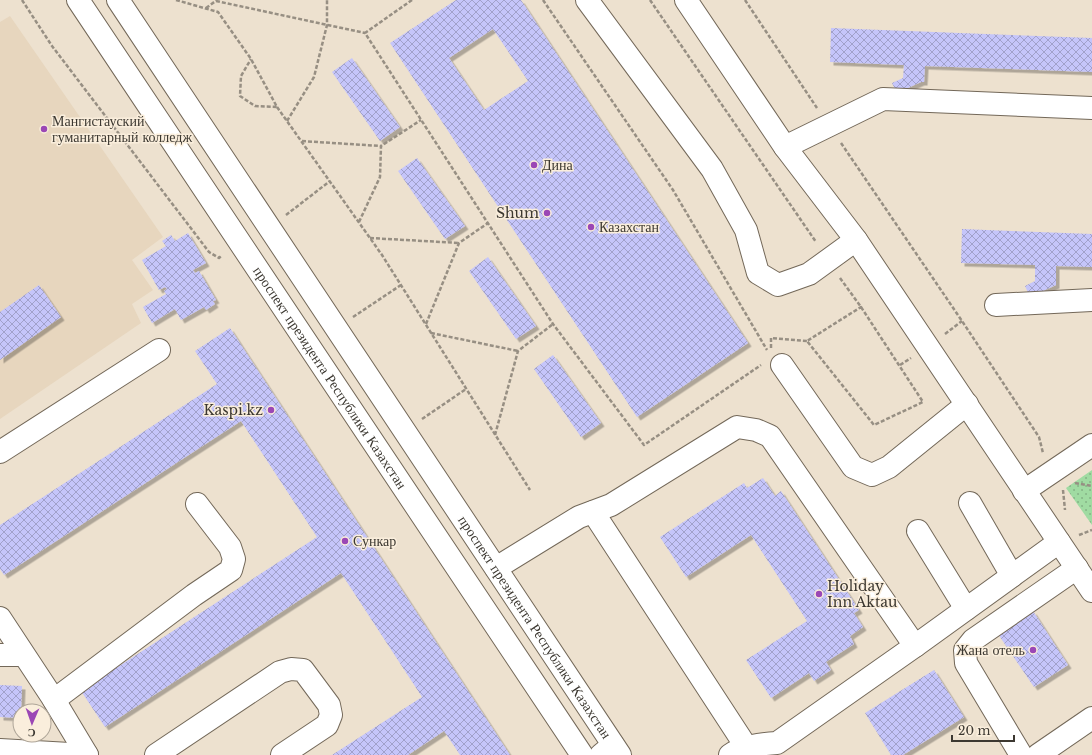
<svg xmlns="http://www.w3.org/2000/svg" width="1092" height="755" font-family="'Libre Baskerville',serif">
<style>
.built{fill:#e7d6be}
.park{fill:url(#park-dots)}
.building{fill:url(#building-cross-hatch);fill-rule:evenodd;filter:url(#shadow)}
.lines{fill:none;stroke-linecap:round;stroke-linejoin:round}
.minor-casing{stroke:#736859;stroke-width:24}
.major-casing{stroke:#736859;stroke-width:24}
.path{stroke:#978f83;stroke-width:2.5;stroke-dasharray:4 2;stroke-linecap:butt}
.minor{stroke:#fff;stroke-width:22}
.major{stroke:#fff;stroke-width:22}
.poi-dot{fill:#9b47b5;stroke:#faeedc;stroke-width:1.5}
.labels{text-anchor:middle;stroke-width:3;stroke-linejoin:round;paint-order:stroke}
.poi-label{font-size:14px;fill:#3c3831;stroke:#faeedc;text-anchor:start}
.street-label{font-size:14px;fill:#3c3831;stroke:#faeedc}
</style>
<defs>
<pattern id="park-dots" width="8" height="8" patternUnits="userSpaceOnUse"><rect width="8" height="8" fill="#a0dba2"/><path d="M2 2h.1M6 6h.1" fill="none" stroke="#84b385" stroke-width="1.8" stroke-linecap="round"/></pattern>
<pattern id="building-cross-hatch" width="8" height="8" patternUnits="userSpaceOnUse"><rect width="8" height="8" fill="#c5c5fa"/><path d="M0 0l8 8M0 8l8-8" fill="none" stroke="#a1a1cb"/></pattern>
<filter id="shadow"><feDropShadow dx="3.5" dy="3.5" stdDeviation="0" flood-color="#0004"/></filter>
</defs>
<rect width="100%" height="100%" fill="#ede1cf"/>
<polygon class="built" points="10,16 163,237 132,260 153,290 132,304 141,323 0,419 0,22"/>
<polygon class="park" points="1092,470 1092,525 1066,488"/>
<g class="building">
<path d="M456 0H521L748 343 637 417 390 43ZM493 29 528 81 484 110 449 58Z"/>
<polygon points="831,28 1092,38 1092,72 925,66 924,82 921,82 897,93 892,83 903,78 904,65 830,62"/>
<polygon points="352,58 400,127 380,141 332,72"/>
<polygon points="417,158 465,226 445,239 398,171"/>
<polygon points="962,229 1092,234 1092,267 1056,266 1056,285 1030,297 1025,286 1035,281 1035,265 961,263"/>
<polygon points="188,233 206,263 193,270 195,273 199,271 216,300 213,301 215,304 206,310 204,307 181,320 175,309 152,323 143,307 166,294 164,291 167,289 165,287 159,290 142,260 166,246 162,241 171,235 175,241"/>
<polygon points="488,257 536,326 516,339 469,271"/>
<polygon points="39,285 61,317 0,360 0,312"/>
<polygon points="230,328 510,755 460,755 444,731 408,755 332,755 422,697 341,573 105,727 81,691 317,537 241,421 4,575 0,569 0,525 217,384 195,351"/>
<polygon points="553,355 601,423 581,437 534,369"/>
<polygon points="763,478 775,496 781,491 859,610 854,613 863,627 850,636 854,644 826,662 831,670 814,681 809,673 771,698 746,660 807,621 751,535 686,577 660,537 744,483 747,488"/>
<polygon points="1033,611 1068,665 1034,687 998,634"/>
<polygon points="934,670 964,717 903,755 891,755 865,713"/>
<polygon points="0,685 22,686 21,711 20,711 20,718 0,717"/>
</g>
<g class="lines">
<g class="minor-casing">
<g id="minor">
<polyline points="587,0 712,169 746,230 758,273 778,285 809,274 856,240"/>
<polyline points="686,0 785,147 856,240 1092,591"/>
<polyline points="785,147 883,99 1092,108"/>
<polyline points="996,305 1092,300"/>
<polyline points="782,365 853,467 872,475 889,467 967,404"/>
<polyline points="0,452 159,350"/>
<polyline points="1024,491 1092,445"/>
<polyline points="970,503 1012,576"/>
<polyline points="593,512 747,748"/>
<polyline points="918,531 966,609"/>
<path d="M496 568 579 517 611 505 737 427 756 430 770 436 915 646 777 743C761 744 743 746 730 755"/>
<polyline points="0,618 54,700 87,755"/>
<polyline points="915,646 1059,542"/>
<polyline points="0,655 23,655"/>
<polyline points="54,700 194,595 231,570 234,559 230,547 197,504"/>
<polyline points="0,750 87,755"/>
<polyline points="156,755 280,672 291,669 303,670 329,705 331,715 327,725 282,755"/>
<polyline points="601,755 613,745"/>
<polyline points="1021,755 966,663 965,650 973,640 1077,568"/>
<polyline points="1038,755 1092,718"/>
</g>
</g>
<g class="major-casing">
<g id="major">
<path id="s1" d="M78 0 582 755"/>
<path id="s2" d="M118 0 620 755"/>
</g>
</g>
<g class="path">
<polyline points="22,0 52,46 209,252 219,258 222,255"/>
<polyline points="176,0 218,12 251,59 277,107 255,106 240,96 241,76 251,59"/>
<polyline points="412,0 365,33 553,324 644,445 761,365"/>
<polyline points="543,0 673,190 767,350"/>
<polyline points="650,0 816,242"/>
<polyline points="745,0 817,108"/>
<polyline points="216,1 365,33"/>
<polyline points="206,8 217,0"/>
<polyline points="277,107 382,255 530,490"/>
<polyline points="287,121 314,77 327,25 327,0"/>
<polyline points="302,141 381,146"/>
<polyline points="841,143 962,321 1039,437 1043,453"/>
<polyline points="286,215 330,181"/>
<polyline points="359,222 380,177 381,146 421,120"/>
<polyline points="370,238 459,243"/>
<polyline points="840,278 861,307"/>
<polygon points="861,307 923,402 874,425 807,341"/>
<polyline points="353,317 401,285"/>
<polyline points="426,324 459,243 488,223"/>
<polyline points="431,333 518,351"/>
<polyline points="945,334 962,321"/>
<polyline points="771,348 771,338 807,341"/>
<polyline points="900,365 911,358"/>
<polyline points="422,419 466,389"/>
<polyline points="495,435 518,351 553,324"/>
<polyline points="1075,483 1092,486"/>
<polyline points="1063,490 1065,510"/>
<polyline points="1079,535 1092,530"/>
</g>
<use href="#minor" class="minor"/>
<use href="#major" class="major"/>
</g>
<g class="poi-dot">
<circle cx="44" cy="129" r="4"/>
<circle cx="534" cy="165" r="4"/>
<circle cx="547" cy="213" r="4"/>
<circle cx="591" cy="227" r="4"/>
<circle cx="271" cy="410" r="4"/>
<circle cx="345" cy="541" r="4"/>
<circle cx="819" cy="594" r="4"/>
<circle cx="1033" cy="650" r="4"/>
</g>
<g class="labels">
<g class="poi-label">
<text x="52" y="126">Мангистауский<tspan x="52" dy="16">гуманитарный колледж</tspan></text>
<text x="542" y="170">Дина</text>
<text x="539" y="218" text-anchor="end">Shum</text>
<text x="599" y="232">Казахстан</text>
<text x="263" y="415" text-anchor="end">Kaspi.kz</text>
<text x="353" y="546">Сункар</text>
<text x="827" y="591">Holiday<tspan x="827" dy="16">Inn Aktau</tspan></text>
<text x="1025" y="655" text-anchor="end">Жана отель</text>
</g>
<g class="street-label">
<text dy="5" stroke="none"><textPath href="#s1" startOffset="454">проспект президента Республики Казахстан</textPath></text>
<text dy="5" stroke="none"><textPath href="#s2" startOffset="753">проспект президента Республики Казахстан</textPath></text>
</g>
</g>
<g transform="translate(32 723) rotate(182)"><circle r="19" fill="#faeedc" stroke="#aea598"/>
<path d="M0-3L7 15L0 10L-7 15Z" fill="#9b47b5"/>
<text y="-6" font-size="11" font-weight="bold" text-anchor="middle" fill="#3c3831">С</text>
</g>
<path d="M952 735v6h62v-6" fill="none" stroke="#3c3831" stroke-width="2"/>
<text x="958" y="735" font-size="12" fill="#3c3831" stroke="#faeedc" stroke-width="3" paint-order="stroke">20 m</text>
</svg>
